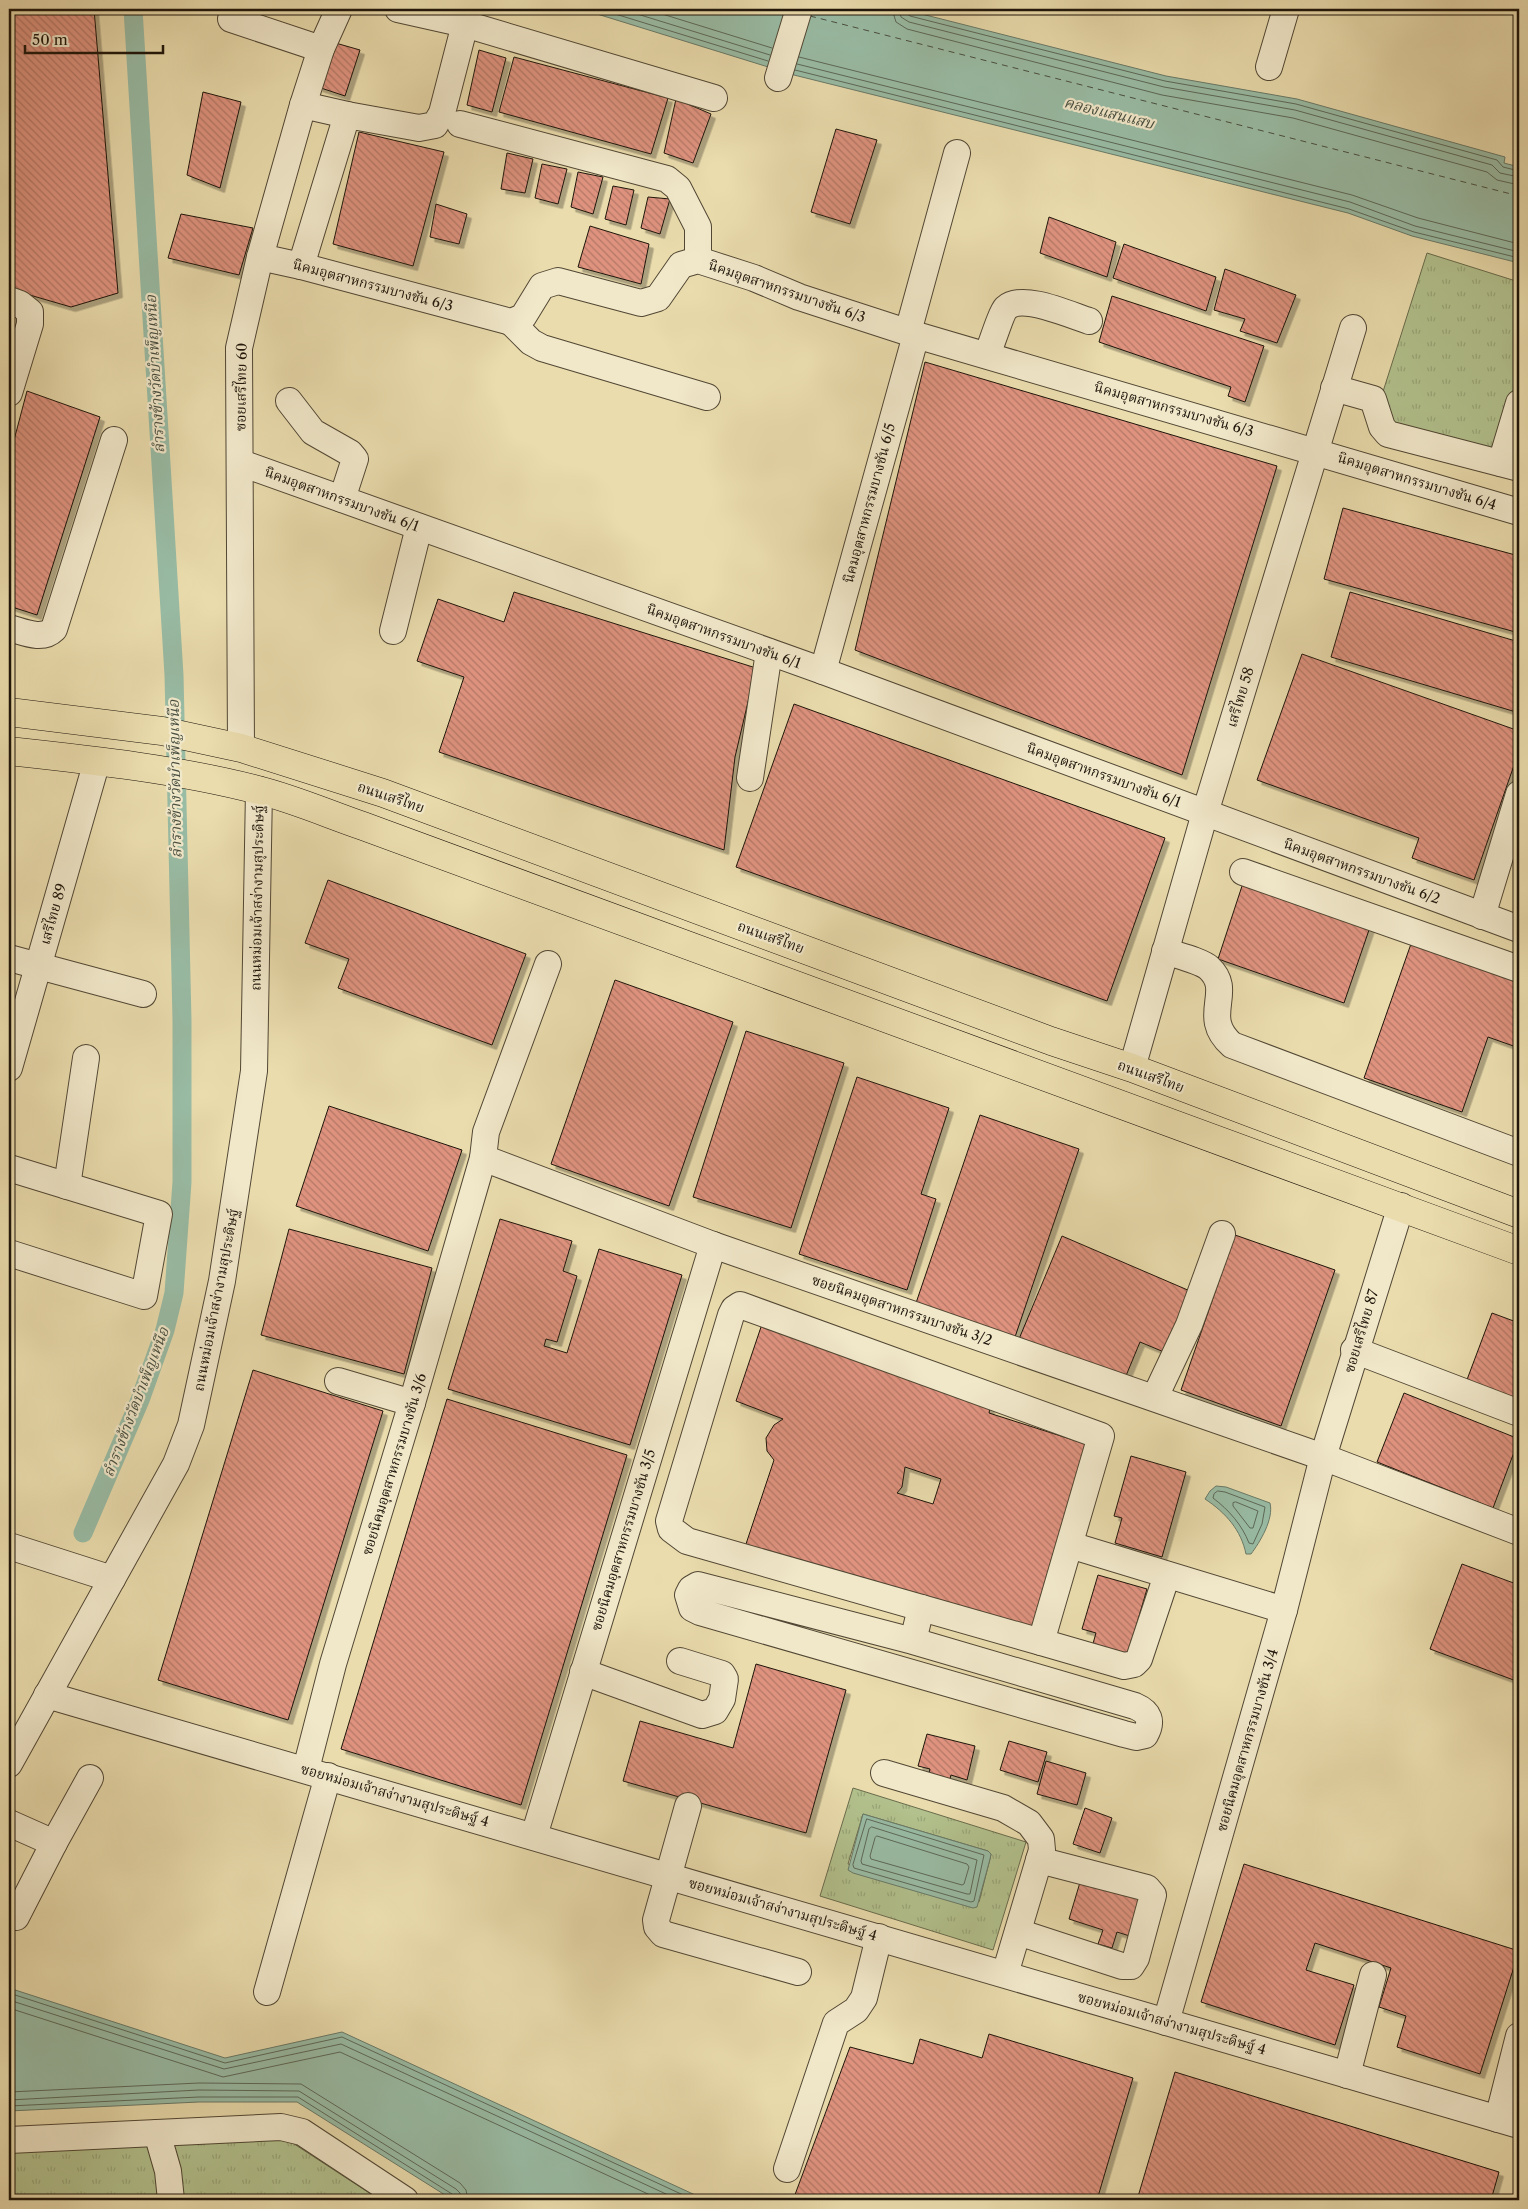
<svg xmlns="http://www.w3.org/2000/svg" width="1528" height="2209" font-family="'Libre Caslon Text','Noto Serif Thai',serif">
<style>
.grass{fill:url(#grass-tufts);stroke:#686b4c;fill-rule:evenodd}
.water{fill:#99bca5;stroke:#687967}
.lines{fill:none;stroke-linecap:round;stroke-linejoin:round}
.shore{stroke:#5c6858;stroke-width:1}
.canal{stroke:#99bca5;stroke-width:19}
.ferry{stroke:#494f41;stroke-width:1;stroke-dasharray:6 5;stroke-linecap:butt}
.building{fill:url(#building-back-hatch);stroke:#1e150b;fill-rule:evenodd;filter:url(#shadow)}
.minor-casing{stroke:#514734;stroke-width:28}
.major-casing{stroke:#1e150b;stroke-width:29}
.minor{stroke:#f1e8ca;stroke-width:26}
.major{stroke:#eadcad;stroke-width:28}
.labels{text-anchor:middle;stroke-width:4.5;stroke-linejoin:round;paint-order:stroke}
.street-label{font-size:14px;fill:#1e150b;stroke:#f1e8ca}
.water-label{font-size:15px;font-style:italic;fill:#494f41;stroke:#f1e8ca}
</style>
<defs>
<pattern id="grass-tufts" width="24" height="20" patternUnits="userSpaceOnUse" patternTransform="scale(1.25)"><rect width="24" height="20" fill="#b2c18d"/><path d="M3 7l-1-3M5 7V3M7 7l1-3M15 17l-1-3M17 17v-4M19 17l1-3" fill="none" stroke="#99a578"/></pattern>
<pattern id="building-back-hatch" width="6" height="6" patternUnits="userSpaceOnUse" patternTransform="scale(1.25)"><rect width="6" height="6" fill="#df937f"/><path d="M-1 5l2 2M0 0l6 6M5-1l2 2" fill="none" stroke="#b47766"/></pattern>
<filter id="shadow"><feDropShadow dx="4.5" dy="4.5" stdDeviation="0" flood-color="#0004"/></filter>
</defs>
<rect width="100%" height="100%" fill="#eadcad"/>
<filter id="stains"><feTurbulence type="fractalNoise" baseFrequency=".004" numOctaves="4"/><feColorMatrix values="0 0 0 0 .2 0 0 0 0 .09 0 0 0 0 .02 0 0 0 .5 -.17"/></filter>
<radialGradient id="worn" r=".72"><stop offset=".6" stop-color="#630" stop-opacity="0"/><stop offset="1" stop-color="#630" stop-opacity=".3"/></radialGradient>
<g class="grass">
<polygon points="1427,253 1519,282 1519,467 1374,420"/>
<path d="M853 1788 1026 1842 993 1950 820 1896ZM863 1814 988 1851 991 1854 990 1859 979 1902 848 1864Z"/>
<polygon points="285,2138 380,2200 9,2200 9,2147"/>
</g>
<g class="water">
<polygon points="581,9 902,9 1166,76 1297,99 1505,157 1504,163 1519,167 1519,263 1412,236 1348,213 794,75"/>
<path d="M1216 1486 1226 1487 1270 1503C1274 1519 1260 1542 1251 1554H1246C1241 1530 1226 1513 1205 1499L1210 1491Z"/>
<polygon points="863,1814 988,1851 991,1854 990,1859 977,1907 973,1908 853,1873 848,1870"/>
<polygon points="9,1988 225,2058 342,2032 706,2200 453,2200 297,2102 199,2102 9,2111"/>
</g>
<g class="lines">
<g class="shore">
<polyline points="599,9 768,61"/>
<polyline points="621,9 770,55"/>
<polyline points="646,9 772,48"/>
<polyline points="892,9 896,22 907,29 1162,95 1293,118 1487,172 1497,180 1519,185"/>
<polyline points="899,9 901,17 909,22 1164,87 1295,110 1492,165 1500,173 1519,177"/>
<polyline points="906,9 906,13 910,16 1165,81 1296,104 1497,160 1503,167 1519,171"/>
<polyline points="799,57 1352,195 1418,218 1519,244"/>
<polyline points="797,64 1350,202 1415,226 1519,252"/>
<polyline points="795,70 1349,209 1414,232 1519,258"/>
<path d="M1218 1491 1225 1492 1265 1507 1262 1524 1253 1544 1249 1543C1242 1525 1229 1510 1213 1498L1214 1494Z"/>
<polygon points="1236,1502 1258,1511 1253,1528 1250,1528 1233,1506 1233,1503"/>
<polygon points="867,1819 984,1855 974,1901 971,1902 854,1868 853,1865"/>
<polygon points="872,1827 977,1860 970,1894 967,1894 862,1864 861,1861 869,1829"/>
<polygon points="877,1836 967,1864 969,1867 964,1884 962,1885 871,1859 870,1856 875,1838"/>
<polyline points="9,1993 225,2063 342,2037 694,2200"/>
<polyline points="9,2000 224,2069 341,2044 679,2200"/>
<polyline points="9,2008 223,2077 340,2052 661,2200"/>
<polyline points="9,2092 199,2083 301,2084 460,2183 466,2190 468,2200"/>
<polyline points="9,2100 199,2090 299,2091 456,2189 460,2193 461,2200"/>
<polyline points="9,2106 199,2097 298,2097 452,2194 455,2200"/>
</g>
<polyline class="canal" points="83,1533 140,1400 165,1330 174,1293 182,1182 182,1020 174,675 133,9"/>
<polyline class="ferry" points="810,16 1519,196"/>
</g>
<g class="building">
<polygon points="9,9 94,9 118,293 71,307 9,289"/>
<polygon points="332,42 360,50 345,96 318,87"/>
<polygon points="479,50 506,58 492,112 467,105"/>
<polygon points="514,57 668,98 651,154 499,112"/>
<polygon points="203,92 241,102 220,188 187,175"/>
<polygon points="676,99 711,114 693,163 664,153"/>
<polygon points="836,129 877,140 850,224 811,212"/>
<polygon points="359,132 444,152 413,266 333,244"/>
<polygon points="507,153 533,159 525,193 501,189"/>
<polygon points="542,164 567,169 558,204 535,198"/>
<polygon points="578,172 603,177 593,214 571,207"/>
<polygon points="613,186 634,190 626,225 605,219"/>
<polygon points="648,197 670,199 660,234 641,228"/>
<polygon points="436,204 467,214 459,244 430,237"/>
<polygon points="181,214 253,228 239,275 168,258"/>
<polygon points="1049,217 1116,242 1107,277 1040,253"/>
<polygon points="590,226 649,244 641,284 578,267"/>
<polygon points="1124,244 1216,277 1206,311 1113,278"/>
<polygon points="1225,269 1296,295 1277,343 1240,331 1245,319 1214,310"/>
<polygon points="1112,296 1264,346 1245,402 1228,396 1231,387 1099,342"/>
<polygon points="925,362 1277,466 1182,775 855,650"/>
<polygon points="27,391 100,417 37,615 9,606 9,459"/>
<polygon points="1343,508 1519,556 1519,633 1324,579"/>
<polygon points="514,592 756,668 735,757 724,850 439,752 464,677 417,661 438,599 504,622"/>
<polygon points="1350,592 1519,642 1519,701 1516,712 1331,657"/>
<polygon points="1302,654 1519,731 1519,751 1474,880 1412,858 1419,838 1257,780"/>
<polygon points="794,704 1165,838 1107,1001 736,867"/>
<polygon points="328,880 526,954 492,1045 338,988 349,959 305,943"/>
<polygon points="1243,883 1370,927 1344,1003 1218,959"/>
<polygon points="1412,941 1519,981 1519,1048 1488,1037 1462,1112 1364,1078"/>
<polygon points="615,980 733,1022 669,1206 551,1164"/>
<polygon points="746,1031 844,1063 791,1228 693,1197"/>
<polygon points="857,1077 949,1108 921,1194 936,1199 907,1290 799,1254"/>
<polygon points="329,1106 462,1150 428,1251 296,1206"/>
<polygon points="980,1115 1079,1149 1015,1337 916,1303"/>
<polygon points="500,1219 572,1241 563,1271 577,1276 557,1342 546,1339 544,1346 567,1353 599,1249 682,1275 630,1445 448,1389"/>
<polygon points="289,1229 432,1268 404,1374 261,1335"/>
<polygon points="1235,1235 1335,1270 1281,1426 1181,1390"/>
<polygon points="1062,1236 1190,1291 1164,1352 1140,1342 1123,1383 1019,1339"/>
<polygon points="1492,1313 1519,1323 1519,1405 1465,1385"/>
<path d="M762 1324 990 1408 989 1413 1089 1445 1035 1629 745 1547 774 1460 767 1451 766 1438 774 1425 783 1419 736 1401ZM905 1467 941 1479 933 1504 897 1493 902 1487Z"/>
<polygon points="253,1370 383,1411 288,1720 158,1680"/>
<polygon points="1404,1393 1519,1439 1493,1508 1377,1462"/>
<polygon points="447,1399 627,1455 521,1805 341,1749"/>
<polygon points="1131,1456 1186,1472 1162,1557 1115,1543 1122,1518 1114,1516"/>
<polygon points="1462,1564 1519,1585 1519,1682 1430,1649"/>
<polygon points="1098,1575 1147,1589 1127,1657 1092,1647 1096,1633 1082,1629"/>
<polygon points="756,1664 846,1690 806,1833 623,1781 640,1721 733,1748"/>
<polygon points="927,1734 975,1746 967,1780 951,1775 947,1790 926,1785 930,1769 918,1766"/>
<polygon points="1009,1741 1047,1752 1038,1782 1000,1770"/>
<polygon points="1046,1761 1086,1773 1077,1805 1037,1794"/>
<polygon points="1085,1808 1112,1818 1100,1853 1073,1844"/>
<polygon points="1244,1864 1519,1951 1480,2074 1397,2047 1406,2016 1379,2007 1391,1968 1315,1943 1306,1970 1354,1985 1335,2045 1201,2002"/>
<polygon points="1081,1879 1147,1899 1136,1938 1117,1932 1112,1948 1098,1944 1103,1930 1069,1919"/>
<polygon points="989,2034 1133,2078 1097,2200 793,2200 850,2047 913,2064 920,2039 982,2058"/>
<polygon points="1175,2072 1499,2172 1491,2200 1137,2200"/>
</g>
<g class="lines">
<g class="minor-casing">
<g id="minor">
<polyline points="398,9 465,24 714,98"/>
<polyline points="231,19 321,49"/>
<polyline points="1269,67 1286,9"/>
<polyline points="778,78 799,9"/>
<polyline points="303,105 347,115"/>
<polyline points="460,124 667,179 678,188 698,227 698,260"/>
<polyline points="260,257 301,266 511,322 523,317 542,286 558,281 641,303 658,298 681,265 698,260 754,278 799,297 916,335 1519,512"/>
<polyline points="301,266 347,115 419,128 435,125 442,113 465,24"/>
<polyline points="9,300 20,304 30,312 30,324 9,393"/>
<polyline points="511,322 531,342 542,348 707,397"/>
<polyline points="908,332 957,153"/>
<path d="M987 355C991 346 1001 313 1006 308 1022 293 1070 315 1089 321"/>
<polyline points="1334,388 1373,399 1382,427 1388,434 1519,468"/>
<polyline points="289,401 313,432 350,453 355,459 342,499"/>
<polyline points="241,463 823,671 1519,929"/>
<polyline points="1501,463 1519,403"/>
<path d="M9 628C24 632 42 641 54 629L114 440"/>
<polyline points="393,631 419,527"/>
<polyline points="823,671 916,335"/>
<polyline points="241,748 239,348 260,257 303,105 321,49 339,9"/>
<polyline points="750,778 769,652"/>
<polyline points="1243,872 1519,969"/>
<polyline points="1482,916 1519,794"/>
<path d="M1165 951C1176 955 1201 961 1209 968 1235 992 1199 1016 1232 1045L1519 1153"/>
<polyline points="9,958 143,994"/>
<polyline points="9,1068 97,761"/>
<polyline points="1132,1068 1205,813 1353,328"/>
<polyline points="483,1158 713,1245 1323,1457 1519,1532"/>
<polyline points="9,1168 159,1214 144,1296 9,1253"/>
<polyline points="67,1186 86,1058"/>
<polygon points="740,1305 1101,1436 1041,1642 687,1541 671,1529 669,1521 731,1315 734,1309"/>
<polyline points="1354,1350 1519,1413"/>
<polyline points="338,1381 412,1403"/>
<polyline points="1155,1397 1189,1325 1222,1234"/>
<polyline points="1070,1545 1284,1610"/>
<polyline points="9,1546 112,1579"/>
<path d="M913 1641 698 1585 691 1589 688 1595 692 1608 700 1612 1124 1734 1136 1737 1145 1735C1153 1721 1149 1712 1135 1706L913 1641 921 1608"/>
<polyline points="1041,1642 1124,1666 1134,1664 1139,1659 1167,1575"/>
<polyline points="583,1672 702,1715 715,1711 722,1699 725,1679 722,1674 680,1661"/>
<polyline points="47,1695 1519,2125"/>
<polyline points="9,1764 176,1464 191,1425 222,1281 254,1071 259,790"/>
<polyline points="306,1769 333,1664 412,1403 483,1158 486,1132 548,964"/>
<polyline points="884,1773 1003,1808 1029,1823 1041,1839 1042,1850 1005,1974"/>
<polyline points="688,1806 656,1920 657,1927 663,1934 798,1972"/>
<polyline points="9,1823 54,1843 16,1917"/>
<polyline points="534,1836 713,1245"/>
<polyline points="54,1843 90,1778"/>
<polyline points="1018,1932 1122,1966 1131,1966 1136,1958 1153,1895 1147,1888 1039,1860"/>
<polyline points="267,1992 328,1776"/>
<polyline points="1166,2022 1284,1610 1323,1457 1401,1206"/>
<polyline points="1347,2075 1373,1975"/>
<polyline points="1498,2119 1519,2036"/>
<polyline points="157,2133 168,2171 171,2200"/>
<polyline points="9,2140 281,2127 302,2132 405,2200"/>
<polyline points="787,2169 836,2023 856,2010 864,1998 879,1937"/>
</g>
</g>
<g class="major-casing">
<g id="major">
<polyline points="9,712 162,731 241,748 383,793 1051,1041 1132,1068 1519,1214"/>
<path d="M9 751C92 760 177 769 258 790 294 799 328 814 363 826L1519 1251"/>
</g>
</g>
<use href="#minor" class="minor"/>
<use href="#major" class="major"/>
</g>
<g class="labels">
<g class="street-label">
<text transform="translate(373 285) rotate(15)" y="5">นิคมอุตสาหกรรมบางชัน 6/3</text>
<text transform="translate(787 291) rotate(19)" y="5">นิคมอุตสาหกรรมบางชัน 6/3</text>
<text transform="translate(241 387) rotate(-89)" y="5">ซอยเสรีไทย 60</text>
<text transform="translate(1174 409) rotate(16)" y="5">นิคมอุตสาหกรรมบางชัน 6/3</text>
<text transform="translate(1417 481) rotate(17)" y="5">นิคมอุตสาหกรรมบางชัน 6/4</text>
<text transform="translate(342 499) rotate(20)" y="5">นิคมอุตสาหกรรมบางชัน 6/1</text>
<text transform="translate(869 503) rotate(-75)" y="5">นิคมอุตสาหกรรมบางชัน 6/5</text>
<text transform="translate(724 636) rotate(20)" y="5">นิคมอุตสาหกรรมบางชัน 6/1</text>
<text transform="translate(1240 697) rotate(-73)" y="5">เสรีไทย 58</text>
<text transform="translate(1104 775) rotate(20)" y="5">นิคมอุตสาหกรรมบางชัน 6/1</text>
<text transform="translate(391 797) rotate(19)" y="5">ถนนเสรีไทย</text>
<text transform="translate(1362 871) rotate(20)" y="5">นิคมอุตสาหกรรมบางชัน 6/2</text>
<text transform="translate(257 898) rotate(-89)" y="5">ถนนหม่อมเจ้าสง่างามสุประดิษฐ์</text>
<text transform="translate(53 914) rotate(-74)" y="5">เสรีไทย 89</text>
<text transform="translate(771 937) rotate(20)" y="5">ถนนเสรีไทย</text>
<text transform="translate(1151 1076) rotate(20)" y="5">ถนนเสรีไทย</text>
<text transform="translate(216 1300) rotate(-79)" y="5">ถนนหม่อมเจ้าสง่างามสุประดิษฐ์</text>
<text transform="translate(902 1310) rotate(19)" y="5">ซอยนิคมอุตสาหกรรมบางชัน 3/2</text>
<text transform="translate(1361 1331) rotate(-73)" y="5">ซอยเสรีไทย 87</text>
<text transform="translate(394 1464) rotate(-73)" y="5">ซอยนิคมอุตสาหกรรมบางชัน 3/6</text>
<text transform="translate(623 1540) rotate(-73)" y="5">ซอยนิคมอุตสาหกรรมบางชัน 3/5</text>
<text transform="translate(1247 1740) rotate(-74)" y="5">ซอยนิคมอุตสาหกรรมบางชัน 3/4</text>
<text transform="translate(395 1795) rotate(16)" y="5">ซอยหม่อมเจ้าสง่างามสุประดิษฐ์ 4</text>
<text transform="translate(783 1909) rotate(16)" y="5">ซอยหม่อมเจ้าสง่างามสุประดิษฐ์ 4</text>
<text transform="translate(1172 2023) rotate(16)" y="5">ซอยหม่อมเจ้าสง่างามสุประดิษฐ์ 4</text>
</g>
<g class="water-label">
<text transform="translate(1109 113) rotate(14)" y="5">คลองแสนแสบ</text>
<text transform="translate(155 374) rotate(-93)" y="5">ลำรางข้างวัดบำเพ็ญเหนือ</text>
<text transform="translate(175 779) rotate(-91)" y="5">ลำรางข้างวัดบำเพ็ญเหนือ</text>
<text transform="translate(136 1402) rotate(-69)" y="5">ลำรางข้างวัดบำเพ็ญเหนือ</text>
</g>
</g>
<rect width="1528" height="2209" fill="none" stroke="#eadcad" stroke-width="30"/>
<rect x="10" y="10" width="1508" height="2189" fill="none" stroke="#1e150b" stroke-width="2.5"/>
<rect x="15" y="15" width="1498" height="2179" fill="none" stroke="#1e150b"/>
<path d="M25 45v8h138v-8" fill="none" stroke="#1e150b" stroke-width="2.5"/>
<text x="32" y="45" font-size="15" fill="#1e150b" stroke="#f1e8ca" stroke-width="4" paint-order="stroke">50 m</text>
<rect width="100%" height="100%" filter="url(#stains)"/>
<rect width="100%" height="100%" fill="url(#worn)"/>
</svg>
